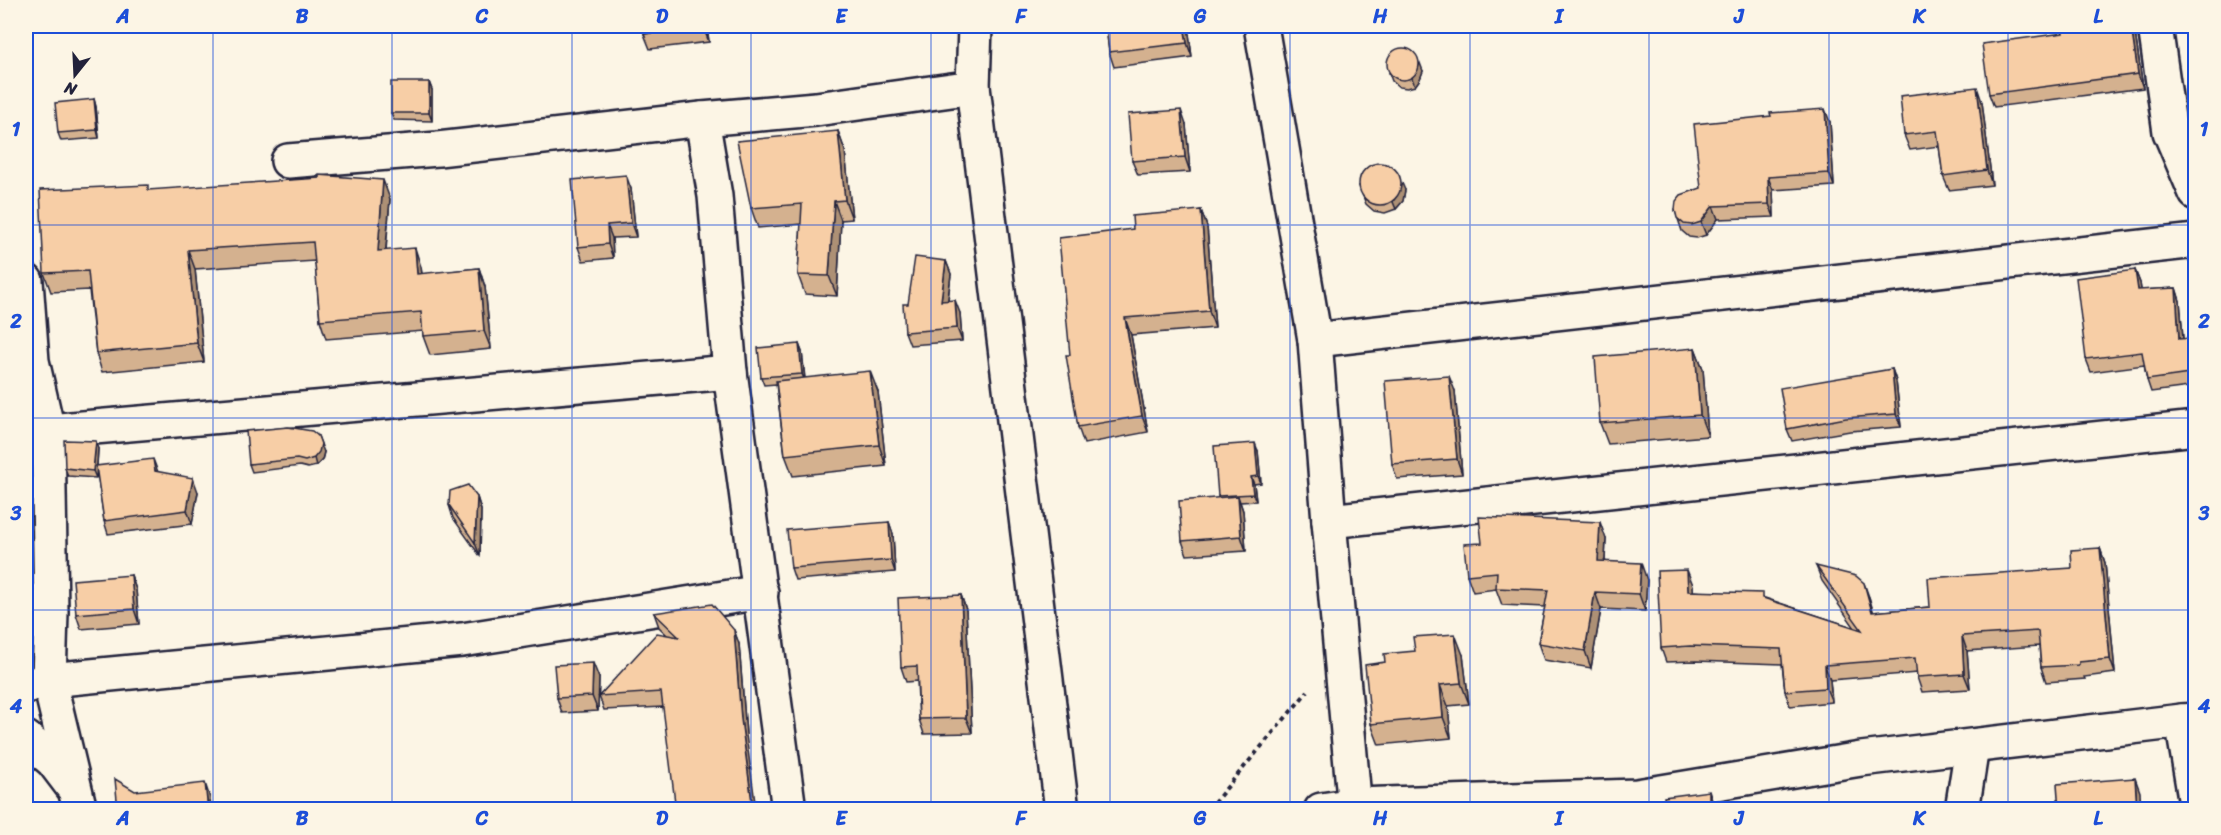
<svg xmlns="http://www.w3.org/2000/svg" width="2221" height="835" font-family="Sriracha,sans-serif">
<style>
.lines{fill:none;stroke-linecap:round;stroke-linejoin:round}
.minor-casing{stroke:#22223b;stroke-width:38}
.path{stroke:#22223b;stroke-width:4;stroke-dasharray:4.5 4.5;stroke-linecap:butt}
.minor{stroke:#fcf5e5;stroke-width:33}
.wall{fill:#d4b18f;stroke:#22223b;stroke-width:1.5}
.shaded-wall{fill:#ad9074;stroke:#22223b;stroke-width:1.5}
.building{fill:#f7cea6;stroke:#22223b;stroke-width:1.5}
.grid{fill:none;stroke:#1d4ed8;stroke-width:1.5;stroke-opacity:0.55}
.neatline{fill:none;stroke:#1d4ed8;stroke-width:2}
.grid-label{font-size:20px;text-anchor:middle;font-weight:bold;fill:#1d4ed8}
</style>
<rect width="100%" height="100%" fill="#fcf5e5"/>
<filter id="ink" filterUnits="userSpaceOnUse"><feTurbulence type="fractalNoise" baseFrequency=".0167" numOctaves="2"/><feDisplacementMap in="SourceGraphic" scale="12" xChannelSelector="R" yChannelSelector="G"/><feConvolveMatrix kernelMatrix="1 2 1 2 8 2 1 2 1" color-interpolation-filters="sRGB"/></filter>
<g filter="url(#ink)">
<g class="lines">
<g class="minor-casing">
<g id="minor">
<polyline points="975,26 973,87 1062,810"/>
<polyline points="1261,26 1315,340 1329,521 1355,810"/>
<polyline points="2155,26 2170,132 2196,193"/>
<polyline points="288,161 438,149 702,119"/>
<polyline points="26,281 32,361 48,431 51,612 49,680 80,810"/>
<polyline points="1315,340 2196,241"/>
<polyline points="48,431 730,372"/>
<polyline points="1329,521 2196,428"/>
<polyline points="26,686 49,680 462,640 761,592"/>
<polyline points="2196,720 2182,721 2196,804"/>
<polyline points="26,738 53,761 72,786"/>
<polyline points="789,810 730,372 715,196 702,119 816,109 973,87"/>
<polyline points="1321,810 1355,805 1637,796 1861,759 2182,721"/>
<polyline points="1962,810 1972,747"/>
</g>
</g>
<polyline class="path" points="1208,810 1308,691"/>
<use href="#minor" class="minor"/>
</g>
<g class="wall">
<polygon points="180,26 225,26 181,29"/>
<polygon points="707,26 709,42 650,49 644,34"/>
<polygon points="1106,26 1188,26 1192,57 1114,67 1109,52"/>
<polygon points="2062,26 2134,26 2143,88 1994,107 1989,94 2063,33"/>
<polygon points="1423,71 1420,79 1415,86 1407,88 1399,87 1392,81 1389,73"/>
<polygon points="429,82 432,90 432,121 394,120 391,113"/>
<polygon points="94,99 96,107 99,138 61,141 58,133"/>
<polygon points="1982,102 1992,185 1949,190 1943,176 1939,146 1910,150 1904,135"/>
<polygon points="1830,122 1834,186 1773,190 1774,217 1718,219 1706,235 1697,238 1689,237 1682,231 1675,210"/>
<polygon points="1186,125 1190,172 1138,175 1132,161"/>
<polygon points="838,131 845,151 852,219 841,220 837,296 805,294 798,275 801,224 758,228 751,208"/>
<polygon points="1359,186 1405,190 1403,201 1396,209 1385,213 1374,211 1366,204"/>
<polygon points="631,189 636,237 612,238 613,258 583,261 578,247"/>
<polygon points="150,190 390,199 386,251 421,267 422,274 479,268 485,287 491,349 430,355 423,336 423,331 326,339 320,320 315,261 195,269 204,362 102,372 96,353 89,290 51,292 44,273"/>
<polygon points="1201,210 1207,227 1215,328 1131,335 1148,432 1084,444 1078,427 1070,355 1133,229"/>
<polygon points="946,261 951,274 948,301 960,313 962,341 910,345 905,332 908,304"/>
<polygon points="2135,270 2140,283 2141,290 2176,288 2180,301 2183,339 2192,338 2196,348 2196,386 2151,392 2147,380 2144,365 2091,372 2086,359"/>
<polygon points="799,344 802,352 805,378 878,392 886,466 793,476 785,455 776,384 764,385 761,377"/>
<polygon points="1695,348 1703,369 1708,436 1608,444 1600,423"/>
<polygon points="1892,369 1896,381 1901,427 1850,431 1792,441 1787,429"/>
<polygon points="1455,391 1462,474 1397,479 1392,464"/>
<polygon points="98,449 97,466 158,472 198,492 192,524 108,534 104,521 97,471 96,478 68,476 65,468"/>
<polygon points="1258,451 1261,483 1254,484 1256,501 1240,502 1243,511 1246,551 1187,555 1182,541 1219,498 1218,496"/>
<polygon points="324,452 322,460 316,466 308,468 300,466 252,472 249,464"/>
<polygon points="477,497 481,510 480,556 453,518 449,505"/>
<polygon points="889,522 893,534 895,572 795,580 791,568"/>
<polygon points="1606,539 1605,561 1647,580 1645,611 1601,609 1591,668 1544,660 1538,643 1545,607 1502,605 1496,589 1473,592 1467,575"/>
<polygon points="2100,548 2105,563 2115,673 2084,677 2085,679 2046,682 2041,667 2039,646 1967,651 1970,689 1922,692 1917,677 1917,673 1830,680 1832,702 1790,706 1785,691 1782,664 1695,661 1666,662 1661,648 1693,585 1693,591 1765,598 1855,628 1822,581 1816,566 1869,597 1873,612 1930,607 2072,568"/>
<polygon points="131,575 136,590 139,624 81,629 76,614"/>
<polygon points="961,595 966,610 972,733 924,734 919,719 917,681 906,682 901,667"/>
<polygon points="654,613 734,630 739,644 746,734 663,707 604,710 599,696 667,635 659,627"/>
<polygon points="1463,655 1469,704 1448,706 1451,738 1379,745 1371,724"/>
<polygon points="599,678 598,711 562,713 557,698"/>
</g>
<g class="shaded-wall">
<polygon points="703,26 707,26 709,42 703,27"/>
<polygon points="1184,26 1188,26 1192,57 1187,43"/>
<polygon points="2131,26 2134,26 2143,88 2138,74"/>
<polygon points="1420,63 1423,71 1420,79 1415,86 1412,78"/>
<polygon points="429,82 432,90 432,121 429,113"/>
<polygon points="1977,87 1982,102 1992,185 1987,170"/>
<polygon points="94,99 96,107 99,138 97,130"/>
<polygon points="1825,109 1830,122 1834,186 1829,173"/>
<polygon points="1181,110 1186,125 1190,172 1185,157"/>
<polygon points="838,131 845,151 852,219 845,200"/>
<polygon points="626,175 631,189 636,237 631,223"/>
<polygon points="1768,177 1773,190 1774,217 1769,204"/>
<polygon points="383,180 390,199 384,270 378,251"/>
<polygon points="1402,183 1405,190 1403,201 1396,209 1393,202"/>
<polygon points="834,201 841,220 837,296 829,276"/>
<polygon points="1713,206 1718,219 1706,235 1701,222"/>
<polygon points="1201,210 1207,227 1215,328 1209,311"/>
<polygon points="607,225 612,238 613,258 608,244"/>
<polygon points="415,248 421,267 424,293 417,274"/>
<polygon points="188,250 195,269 204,362 197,343"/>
<polygon points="946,261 951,274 946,314 941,301"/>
<polygon points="479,268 485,287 491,349 484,331"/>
<polygon points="2135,270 2140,283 2143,303 2138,290"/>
<polygon points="2176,288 2180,301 2184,352 2179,339"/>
<polygon points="955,300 960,313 962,341 957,328"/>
<polygon points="1125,318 1131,335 1148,432 1142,416"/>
<polygon points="2192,338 2196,348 2196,362"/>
<polygon points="799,344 802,352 805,381 802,374"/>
<polygon points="1695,348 1703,369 1708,436 1700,415"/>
<polygon points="1892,369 1896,381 1901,427 1896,414"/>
<polygon points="870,371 878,392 886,466 879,445"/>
<polygon points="1449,376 1455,391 1462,474 1457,459"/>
<polygon points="318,436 324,452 322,460 316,466 314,458"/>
<polygon points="96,441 98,449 96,478 93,471"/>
<polygon points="1255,443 1258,451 1261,483 1258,476"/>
<polygon points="153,459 158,472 155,471"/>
<polygon points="1251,477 1254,484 1256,501 1253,494"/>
<polygon points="193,478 198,492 192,524 187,510"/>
<polygon points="1238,496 1243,511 1246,551 1241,536"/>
<polygon points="477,497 481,510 480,556 475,543"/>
<polygon points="889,522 893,534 895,572 891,560"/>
<polygon points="1600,522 1606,539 1604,577 1598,561"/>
<polygon points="2100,548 2105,563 2115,673 2110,659"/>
<polygon points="1641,563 1647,580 1645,611 1639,594"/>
<polygon points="1687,570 1693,585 1694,606 1688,591"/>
<polygon points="131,575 136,590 139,624 134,609"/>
<polygon points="1864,583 1869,597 1878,627 1872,612"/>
<polygon points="1595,592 1601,609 1591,668 1585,651"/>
<polygon points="961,595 966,610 972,733 966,718"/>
<polygon points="734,630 739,644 746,734 756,810 753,810 741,719"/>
<polygon points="1455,634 1463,655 1469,704 1461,683"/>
<polygon points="1962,636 1967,651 1970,689 1964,674"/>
<polygon points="593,663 599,678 598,711 592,696"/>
<polygon points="1825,665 1830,680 1832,702 1826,688"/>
<polygon points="1440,685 1448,706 1451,738 1443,717"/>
<polygon points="2135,778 2140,792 2141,810 2137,810"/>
<polygon points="205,783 210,798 211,810 208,810"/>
<polygon points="1709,791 1713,803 1713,810 1709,810"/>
</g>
<g class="building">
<polygon points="643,26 703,26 703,27 644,34"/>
<polygon points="1106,26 1184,26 1187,43 1109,52"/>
<polygon points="2062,26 2131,26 2138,74 1989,94 1982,44 2063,33"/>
<circle cx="1403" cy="64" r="16"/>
<rect x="391" y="82" width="38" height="31"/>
<polygon points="1977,87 1987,170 1943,176 1937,131 1904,135 1900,96"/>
<polygon points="94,99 97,130 58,133 55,103"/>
<polygon points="1825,109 1829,173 1768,177 1769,204 1713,206 1701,222 1692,225 1684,224 1677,218 1675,210 1676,201 1681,195 1701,188 1694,124 1771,116 1770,113"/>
<polygon points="1181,110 1185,157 1132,161 1128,114"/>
<polygon points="838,131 845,200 834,201 829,276 798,275 802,204 751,208 737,141"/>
<circle cx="1380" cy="184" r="21"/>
<polygon points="319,175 383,180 378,251 415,248 417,274 479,268 484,331 423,336 421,312 320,320 313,242 188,250 197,343 96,353 88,271 44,273 40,190 148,185 148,190 319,178"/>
<polygon points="626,175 631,223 607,225 608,244 578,247 572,180"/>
<polygon points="1201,210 1209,311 1125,318 1142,416 1078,427 1066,355 1070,355 1059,238 1133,229 1132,216"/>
<polygon points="915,257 946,261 941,301 955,300 957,328 905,332 903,304 908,304"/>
<polygon points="2135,270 2138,290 2176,288 2179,339 2192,338 2196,362 2196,373 2147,380 2142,352 2086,359 2076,278"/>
<polygon points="799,344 802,374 761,377 758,348"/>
<polygon points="1695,348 1700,415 1600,423 1595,357"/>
<polygon points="1892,369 1896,414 1846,418 1787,429 1780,388"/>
<polygon points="870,371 879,445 785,455 776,381"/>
<polygon points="1449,376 1457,459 1392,464 1385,381"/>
<polygon points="288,427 312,431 318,436 321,444 319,452 314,458 305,461 297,459 249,464 246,431"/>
<polygon points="64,440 96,441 93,471 65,468"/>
<polygon points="1255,443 1258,476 1251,477 1253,494 1218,496 1214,446"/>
<polygon points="153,459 155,471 193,478 187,510 104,521 96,466"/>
<polygon points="468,485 477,497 475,543 449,505 450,491"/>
<polygon points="1238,496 1241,536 1182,541 1179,501"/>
<polygon points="1479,517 1600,522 1598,561 1641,563 1639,594 1595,592 1585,651 1538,643 1548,590 1496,588 1497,572 1467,575 1464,544 1482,543"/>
<polygon points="889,522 891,560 791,568 787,530"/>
<polygon points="2100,548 2110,659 2079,662 2079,665 2041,667 2038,631 1962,636 1964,674 1917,677 1915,658 1825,665 1826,688 1785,691 1781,649 1690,646 1661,648 1657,571 1687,570 1688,591 1763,593 1763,598 1862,630 1816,566 1856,576 1864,583 1872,612 1930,607 1928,578 2072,568 2071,550"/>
<polygon points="131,575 134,609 76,614 73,580"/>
<polygon points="961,595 966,718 919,719 917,666 901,667 898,598"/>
<polygon points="712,604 734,630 741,719 753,810 676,810 661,692 599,696 657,633 679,637 654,613"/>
<polygon points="1455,634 1461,683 1440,685 1443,717 1371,724 1365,665 1385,662 1384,654 1415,651 1413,637"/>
<polygon points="593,663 592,696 557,698 554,665"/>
<polygon points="2135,778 2137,810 2059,810 2057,784"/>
<polygon points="115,779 135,791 205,783 208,810 118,810"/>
<polygon points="1709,791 1709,810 1665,810 1664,797"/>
</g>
</g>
<path class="grid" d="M213 26V810M392 26V810M572 26V810M751 26V810M931 26V810M1110 26V810M1290 26V810M1470 26V810M1649 26V810M1829 26V810M2008 26V810M26 225H2196M26 418H2196M26 610H2196"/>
<rect width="2221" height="835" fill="none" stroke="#fcf5e5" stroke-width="66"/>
<g transform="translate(75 75) rotate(198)" stroke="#fcf5e5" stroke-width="4.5" paint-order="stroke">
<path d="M0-4.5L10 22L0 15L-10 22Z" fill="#22223b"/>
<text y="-9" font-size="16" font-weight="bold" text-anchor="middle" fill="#22223b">N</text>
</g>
<rect x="33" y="33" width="2155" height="769" class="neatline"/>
<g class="grid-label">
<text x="123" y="23">A</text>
<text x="302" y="23">B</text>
<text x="482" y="23">C</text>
<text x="662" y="23">D</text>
<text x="841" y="23">E</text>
<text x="1021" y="23">F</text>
<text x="1200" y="23">G</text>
<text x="1380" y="23">H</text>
<text x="1559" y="23">I</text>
<text x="1739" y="23">J</text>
<text x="1919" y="23">K</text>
<text x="2098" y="23">L</text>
<text x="16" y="136">1</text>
<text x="2204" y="136">1</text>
<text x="16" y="328">2</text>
<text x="2204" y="328">2</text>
<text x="16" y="520">3</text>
<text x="2204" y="520">3</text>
<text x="16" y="713">4</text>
<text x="2204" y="713">4</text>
<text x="123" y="825">A</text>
<text x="302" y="825">B</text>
<text x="482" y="825">C</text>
<text x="662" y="825">D</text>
<text x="841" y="825">E</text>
<text x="1021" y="825">F</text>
<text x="1200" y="825">G</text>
<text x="1380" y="825">H</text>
<text x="1559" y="825">I</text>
<text x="1739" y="825">J</text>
<text x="1919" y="825">K</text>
<text x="2098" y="825">L</text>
</g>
</svg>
